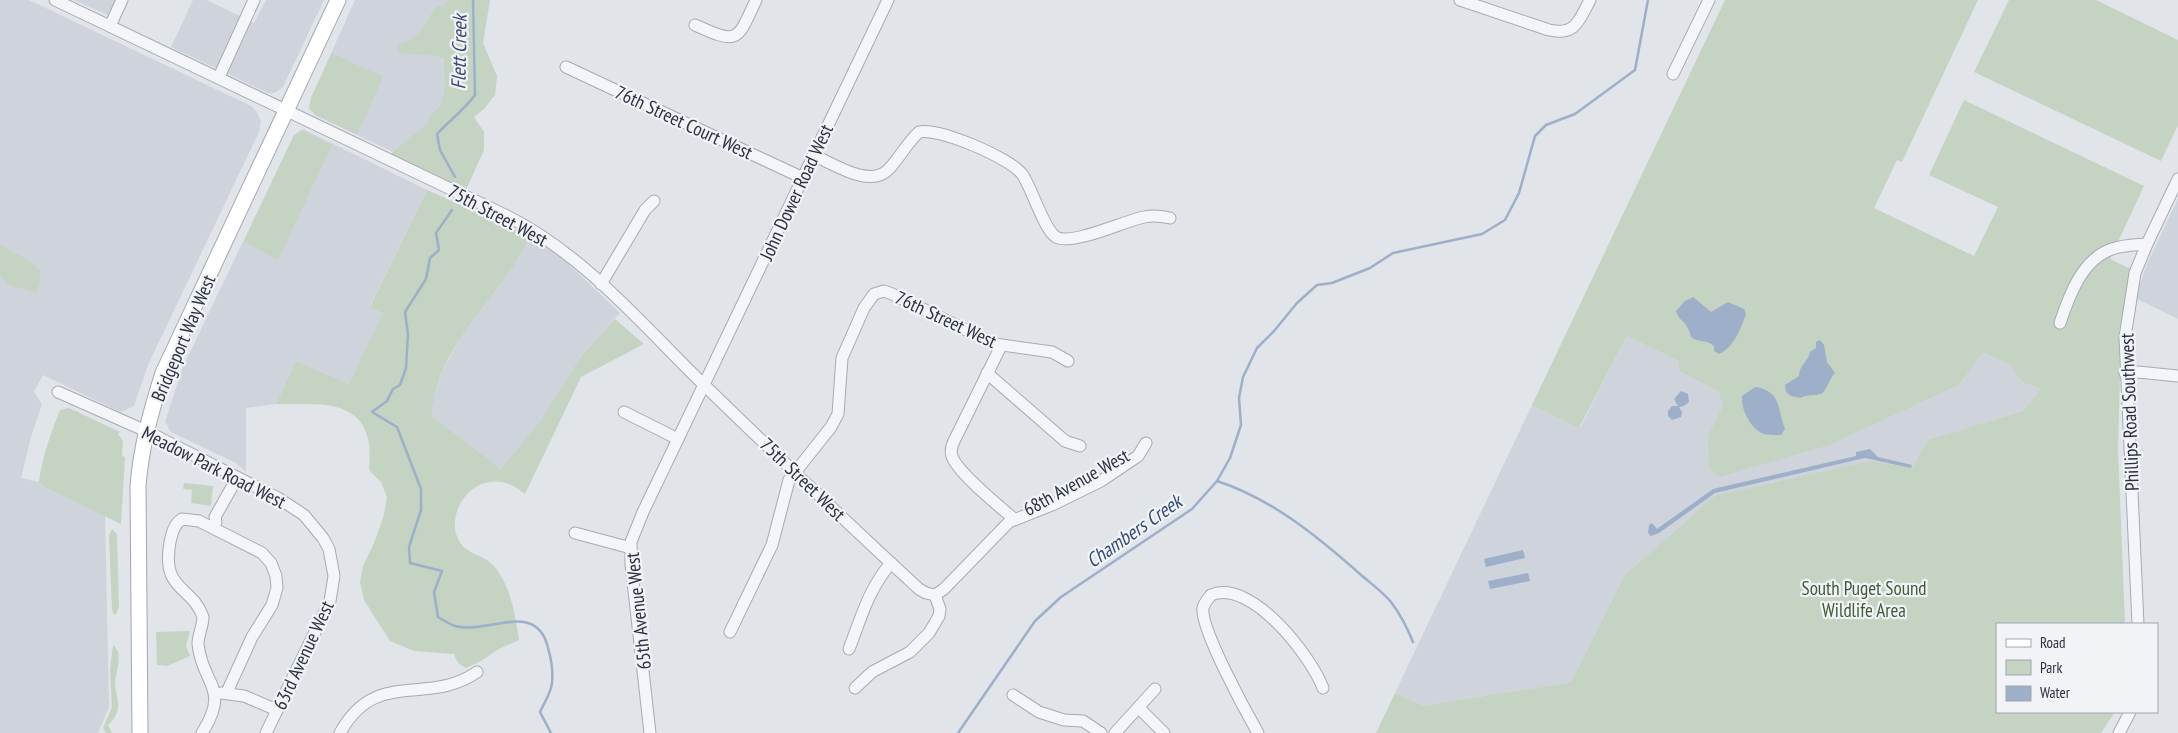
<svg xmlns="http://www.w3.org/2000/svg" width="2178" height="733" font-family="'PT Sans Narrow',sans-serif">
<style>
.built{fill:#cfd3db}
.green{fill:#c5d3c2}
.water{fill:#9dafc9}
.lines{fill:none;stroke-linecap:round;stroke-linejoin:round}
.stream{stroke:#9dafc9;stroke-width:2.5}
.minor-casing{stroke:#a6aab3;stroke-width:13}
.major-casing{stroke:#a1a7b5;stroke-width:17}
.minor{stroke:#f4f5f8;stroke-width:11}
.major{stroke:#fff;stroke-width:15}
.labels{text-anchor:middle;stroke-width:4.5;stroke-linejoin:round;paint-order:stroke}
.street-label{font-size:19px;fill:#2a3041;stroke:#f1f3f7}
.park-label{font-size:19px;fill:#3b5c37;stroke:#f1f3f7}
.water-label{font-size:20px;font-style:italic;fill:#354c74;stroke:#f1f3f7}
</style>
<rect width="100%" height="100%" fill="#e1e4e9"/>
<g class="built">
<polygon points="0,0 29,0 251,106 256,111 261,121 259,132 148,365 134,406 121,412 118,411 43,375 34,392 42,404 31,437 21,478 39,482 44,487 105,516 109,707 98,733 0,733"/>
<polygon points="74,0 115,0 108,15"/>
<polygon points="193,0 207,0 254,23 266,0 324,0 283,87 275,93 268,93 171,47"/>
<polygon points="355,0 456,0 451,59 429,169 315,115 309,108 311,98"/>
<polygon points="301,130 305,130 427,190 370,306 384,313 349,384 296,361 276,404 246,408 246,472 236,463 171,432 165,422 182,369 294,135"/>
<polygon points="2178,199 2178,319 2135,298 2147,264"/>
<polygon points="530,236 556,252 620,313 581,356 540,423 502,470 432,416 433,399 442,372 460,338 509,272"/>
<polygon points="1627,336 1678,361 1679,371 1718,391 1723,405 1708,435 1832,444 1959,385 1983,353 2009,364 2022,382 2040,389 2023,411 1927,440 1914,469 1870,461 1624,576 1571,682 1424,706 1395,693 1532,405 1580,428"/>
</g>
<g class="green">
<path d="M446 0H490L483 43 497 76 495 95 484 109 474 117 484 132V150L466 190 388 156 428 123 431 114 441 106 445 87 444 58C429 53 415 55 399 53L397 45C418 42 426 22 436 6L444 7Z"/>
<polygon points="1725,0 1978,0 1902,162 1897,160 1874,208 1974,256 1998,207 1929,175 1964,100 2144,186 2110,259 2137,272 2128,292 2119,330 2120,377 2118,449 2125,624 1997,624 1997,712 2115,712 2101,733 1376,733 1395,693 1424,706 1571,682 1624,576 1715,496 1871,461 1913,468 1927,440 2023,411 2040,389 2022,382 2009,364 1983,353 1959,385 1832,444 1719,477 1709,469 1708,435 1723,405 1718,391 1679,371 1678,361 1627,336 1579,428 1532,405"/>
<polygon points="2009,0 2096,0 2178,40 2178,125 2161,161 1974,72"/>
<polygon points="332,53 383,77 357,134 315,115 309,108 311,98"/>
<polygon points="303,131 332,145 278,260 244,242 294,135"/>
<path d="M427 190 530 236C523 248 517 261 509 272 478 317 434 359 432 416L501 469 540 422 581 356 615 319 644 344 581 377 525 494C514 485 504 480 490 482 465 485 446 518 459 541 466 554 484 555 493 565 511 586 515 614 519 640L497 650 481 661 466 668 458 663 454 654 414 651 390 641 364 600 360 582 363 566 374 543 384 515 387 497 381 482 369 470C369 462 370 452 369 443 361 396 312 405 276 404L296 361 349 384 383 313 370 307Z"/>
<polygon points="0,245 23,257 40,270 40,284 36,292 11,286 0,276"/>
<path d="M69 408 120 432 118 434 123 441 122 456 125 457 121 524 44 487 39 482C42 457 51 433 60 410Z"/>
<polygon points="184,483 213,486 211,506 191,503 192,490 183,489"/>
<polygon points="112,529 117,534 119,606 116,615 113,613 112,609 109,536"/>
<polygon points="190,631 186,646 190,656 167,666 157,665 156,632"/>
<path d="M113 645C124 653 116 671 115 682 115 691 119 701 118 709 116 716 113 721 108 725L112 733H106L103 728 112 707 110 670Z"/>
</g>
<g class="water">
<path d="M1693 297 1711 312 1728 302 1744 309 1746 314C1740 330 1735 346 1719 354L1714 351V346C1706 339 1699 343 1691 337 1687 320 1680 323 1676 311L1685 301Z"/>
<path d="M1820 340 1824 345 1827 362 1835 373C1829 379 1826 392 1821 394 1814 396 1808 394 1800 398L1791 396 1786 392 1785 385 1799 376C1799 365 1808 362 1810 352L1816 348V342Z"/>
<path d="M1755 387C1782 391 1777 409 1785 429L1781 435C1776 435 1769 435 1764 434 1750 429 1741 409 1742 396Z"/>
<polygon points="1681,391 1688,394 1689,402 1684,406 1679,407 1682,412 1681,417 1672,420 1668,416 1668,411 1672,406 1678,406 1674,399"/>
<polygon points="1870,449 1878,457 1912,465 1911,468 1865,458 1715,493 1659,533 1651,536 1648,533 1649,525 1652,523 1657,529 1713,489 1856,456 1856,452"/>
<polygon points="1523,550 1525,558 1486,567 1484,559"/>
<polygon points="1528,573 1530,581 1490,589 1488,581"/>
</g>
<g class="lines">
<g class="stream">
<path d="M455 177 440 150 437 134C450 120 464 110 475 95L473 0"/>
<path d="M452 210 436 233 439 250 430 258 426 279 405 312 408 334 406 368 400 385 393 389 387 401 372 412 397 427 421 489V510L409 547 410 563 442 571 434 592 438 617C443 620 449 624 455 626 487 635 537 599 548 648 551 658 553 673 552 683 551 693 544 703 540 712L551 733"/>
<path d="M1217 481C1272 499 1317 536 1360 574 1370 583 1382 591 1391 602 1400 614 1407 627 1413 642"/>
<polyline points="958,733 1035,621 1061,597 1192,509 1217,481 1230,458 1241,425 1239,398 1243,377 1257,348 1274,331 1297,303 1317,285 1332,283 1370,268 1393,253 1482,234 1505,220 1519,193 1535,136 1546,125 1575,114 1635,70 1648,0"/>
</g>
<g class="minor-casing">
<g id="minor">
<path d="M55 0 505 215C582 253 639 321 700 381 772 451 845 521 919 589L926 593 935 595"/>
<path d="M1460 0 1549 30C1576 36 1579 20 1590 0"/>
<path d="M695 25C739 45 737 41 756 0"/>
<polyline points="110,26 122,0"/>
<polyline points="566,67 803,178"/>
<polyline points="1673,74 1709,0"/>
<polyline points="219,77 254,0"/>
<path d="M813 155C834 164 870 189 889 169 900 157 907 143 919 132 938 127 1010 158 1022 174 1032 188 1044 230 1056 237 1072 246 1124 221 1144 217 1153 215 1161 216 1170 218"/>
<polyline points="601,284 645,210 654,201"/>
<path d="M2060 323C2069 296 2082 259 2112 249 2123 245 2136 245 2147 244"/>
<path d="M1001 346 954 441C952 445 950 450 952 456 956 471 1000 507 1014 519"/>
<polyline points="987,373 1065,441 1080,446"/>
<polyline points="2125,373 2138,372 2178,376"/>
<polyline points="58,392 146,431 278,498 304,515 323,538 329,549 334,576 330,601 266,733"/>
<polyline points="624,412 678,439"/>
<polyline points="216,522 215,517 237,478"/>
<polyline points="575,533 631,548"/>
<polyline points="935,595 944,589 1009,522 1052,505 1101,481 1138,456 1146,443"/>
<polyline points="2138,624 2125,337 2135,273 2147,244 2178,179"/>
<polyline points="730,632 772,545 789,480 831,427 838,414 842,358 864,308 874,294 884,291 892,294 995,344 1052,352 1068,361"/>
<path d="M849 649C861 618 869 588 891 563"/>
<polyline points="855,688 872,672 910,652 929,633 939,616 940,609 935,595"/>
<polyline points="221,693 244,696 277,710"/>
<polyline points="1013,695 1039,712 1064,720 1083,721 1101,733"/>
<polyline points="1139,708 1164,733"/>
<path d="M202 733C231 687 202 685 198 644 198 635 203 626 203 617 192 585 161 592 170 542 172 533 174 524 182 519L199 521 262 553 271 563 276 576 277 588 272 605 252 637 227 692"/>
<path d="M340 733C376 667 427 707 477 672"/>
<polyline points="650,733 631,564 631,542 643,512 888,0"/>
<polyline points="1115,733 1155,689"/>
<path d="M1258 733C1246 712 1200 628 1203 608 1204 603 1208 599 1211 595 1251 578 1311 656 1323 688"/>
<polyline points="2119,733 2130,712"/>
</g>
</g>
<g class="major-casing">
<path id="major" d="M140 733 138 486C141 447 151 411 163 373L338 0"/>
</g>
<use href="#minor" class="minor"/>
<use href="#major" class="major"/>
</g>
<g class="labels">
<g class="street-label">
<text transform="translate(684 122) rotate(25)" y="7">76th Street Court West</text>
<text transform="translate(796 192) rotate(-65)" y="7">John Dower Road West</text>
<text transform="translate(498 215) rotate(28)" y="7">75th Street West</text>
<text transform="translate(946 319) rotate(25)" y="7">76th Street West</text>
<text transform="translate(183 338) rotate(-67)" y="7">Bridgeport Way West</text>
<text transform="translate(2129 412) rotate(-92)" y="7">Phillips Road Southwest</text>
<text transform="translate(214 467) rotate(27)" y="7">Meadow Park Road West</text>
<text transform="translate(803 479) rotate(44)" y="7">75th Street West</text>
<text transform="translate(1076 482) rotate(-29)" y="7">68th Avenue West</text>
<text transform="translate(638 611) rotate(-96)" y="7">65th Avenue West</text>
<text transform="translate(303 655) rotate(-65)" y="7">63rd Avenue West</text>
</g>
<g class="park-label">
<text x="1864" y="595">South Puget Sound<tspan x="1864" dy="22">Wildlife Area</tspan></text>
</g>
<g class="water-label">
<text transform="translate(459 52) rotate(-89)" y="7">Flett Creek</text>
<text transform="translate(1134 531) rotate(-35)" y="7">Chambers Creek</text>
</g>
</g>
<rect x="1996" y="623" width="162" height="90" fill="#f1f3f7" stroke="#a1a5ae"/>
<rect x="2006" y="639" width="25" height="8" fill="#ffffff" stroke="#a1a5ae"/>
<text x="2040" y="648" font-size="15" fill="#2a3041">Road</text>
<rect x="2006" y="660" width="25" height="15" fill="#c5d3c2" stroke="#a1a5ae"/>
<text x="2040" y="673" font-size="15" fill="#2a3041">Park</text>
<rect x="2006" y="686" width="25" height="15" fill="#9dafc9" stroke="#a1a5ae"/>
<text x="2040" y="698" font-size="15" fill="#2a3041">Water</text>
</svg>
